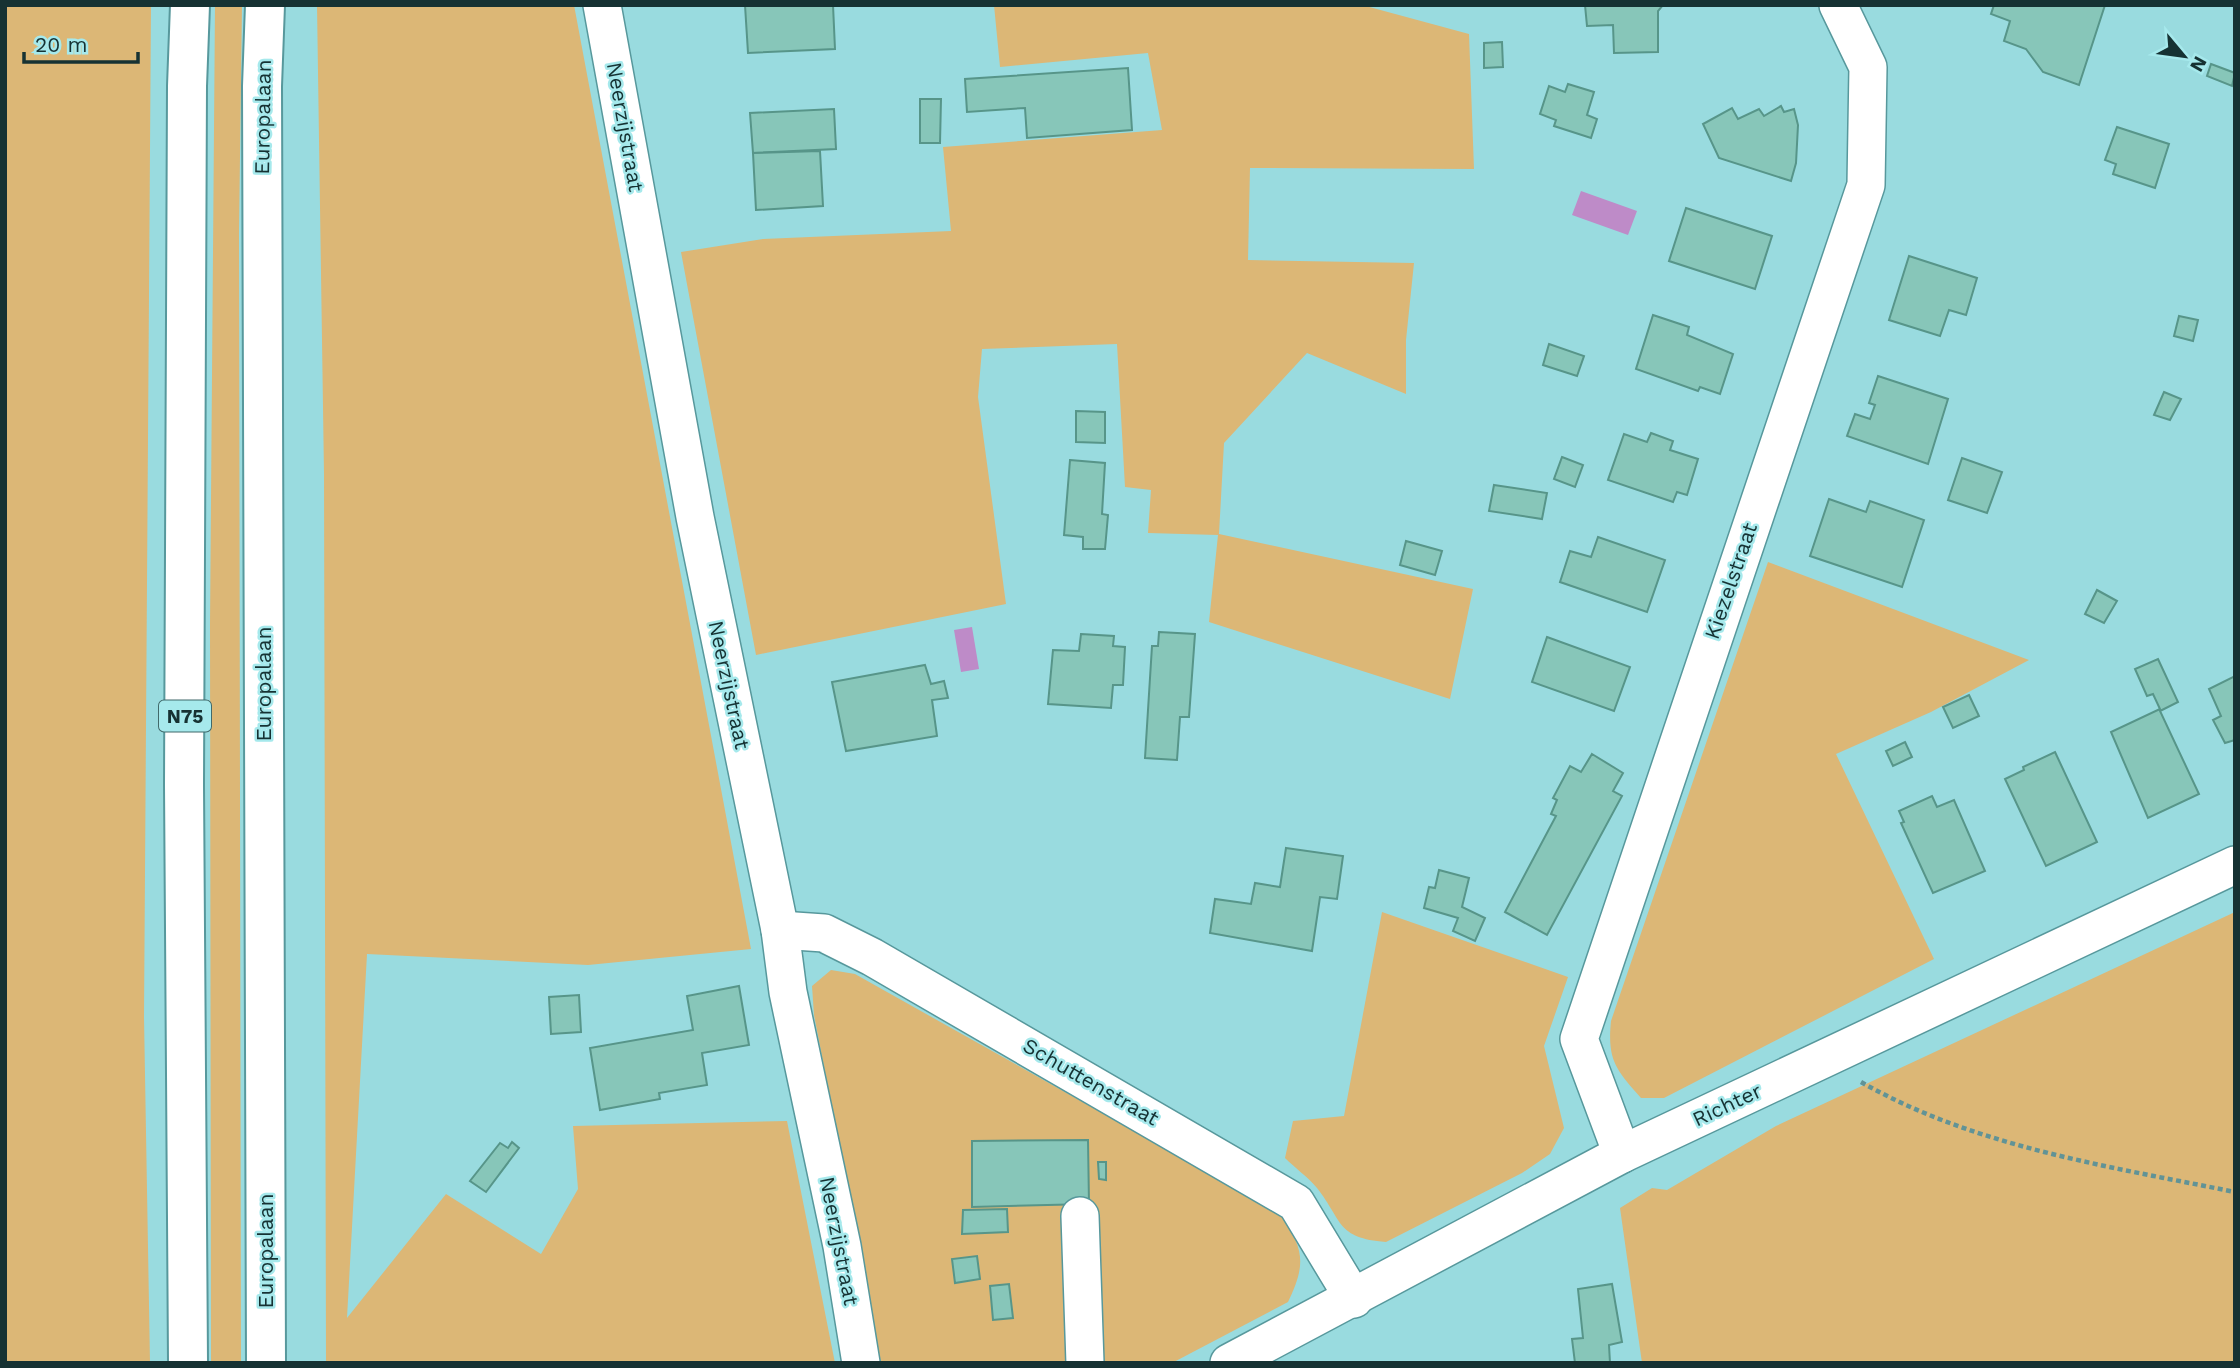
<svg xmlns="http://www.w3.org/2000/svg" width="2240" height="1368" font-family="'Work Sans',sans-serif">
<style>
.green{fill:#dcb776}
.water{fill:#be8bc8}
.building{fill:#87c6b9;stroke:#579589;stroke-width:2}
.lines{fill:none;stroke-linecap:round;stroke-linejoin:round}
.minor-casing{stroke:#57989c;stroke-width:40}
.highway-casing{stroke:#57989c;stroke-width:42}
.path{stroke:#619396;stroke-width:4.5;stroke-dasharray:5 3.5;stroke-linecap:butt}
.minor{stroke:#fff;stroke-width:37}
.highway{stroke:#fff;stroke-width:38}
.labels{text-anchor:middle;stroke-width:5;stroke-linejoin:round;paint-order:stroke}
.shield{fill:#a6e9ec;stroke:#41696a;stroke-width:2}
.shield-label{font-size:19px;font-weight:bold;fill:#163233}
.street-label{font-size:21px;fill:#163233;stroke:#a6e9ec}
</style>
<rect width="100%" height="100%" fill="#99dbdf"/>
<g class="green">
<polygon points="5,5 151,5 144,1017 150,1363 5,1363"/>
<polygon points="215,5 242,5 239,233 241,1363 211,1363 210,624"/>
<polygon points="317,5 574,5 751,949 588,965 367,954 347,1318 446,1194 541,1254 578,1189 573,1126 787,1121 835,1363 326,1363 324,474"/>
<polygon points="994,5 1362,5 1469,34 1474,169 1250,168 1248,260 1414,263 1406,340 1406,394 1307,353 1224,443 1219,534 1473,589 1450,699 1209,622 1218,535 1148,533 1151,490 1125,487 1117,344 982,349 978,397 1006,604 756,655 681,252 763,239 951,231 943,147 1162,130 1148,53 1000,67"/>
<path d="M1768 562 2029 660 1931 712 1836 754 1934 959 1664 1098H1641C1616 1070 1607 1060 1611 1021Z"/>
<path d="M1382 912 1568 977 1544 1046 1564 1128 1550 1154 1522 1173 1386 1242C1336 1238 1343 1221 1317 1188 1308 1177 1295 1168 1285 1158L1293 1121 1344 1116Z"/>
<polygon points="2235,912 2235,1363 1642,1363 1620,1208 1652,1188 1667,1190 1776,1126"/>
<path d="M831 970 855 974 1282 1214C1303 1251 1307 1262 1288 1302L1172 1363H881L814 1015 812 986Z"/>
</g>
<g class="water">
<polygon points="1581,191 1637,211 1628,235 1572,215"/>
<polygon points="972,627 979,669 961,672 954,630"/>
</g>
<g class="building">
<polygon points="745,5 833,5 835,49 748,53"/>
<polygon points="1585,5 1663,5 1658,11 1658,52 1614,53 1613,25 1587,26"/>
<polygon points="1994,5 2105,5 2079,85 2043,72 2026,49 2004,41 2010,21 1991,14"/>
<polygon points="1502,42 1503,67 1484,68 1484,43"/>
<polygon points="2211,64 2235,73 2232,86 2207,76"/>
<polygon points="1128,68 1132,130 1027,138 1025,108 967,112 965,79"/>
<polygon points="1568,84 1594,92 1587,115 1597,119 1591,138 1554,126 1556,120 1540,114 1549,86 1565,92"/>
<polygon points="920,99 941,99 940,143 920,143"/>
<polygon points="1781,106 1784,112 1794,109 1798,125 1796,163 1791,181 1719,158 1703,124 1732,108 1738,119 1759,109 1764,116"/>
<polygon points="834,109 836,149 753,153 750,113"/>
<polygon points="2117,127 2169,144 2155,188 2113,174 2116,164 2105,160"/>
<polygon points="820,151 823,206 756,210 753,153"/>
<polygon points="1686,208 1772,236 1755,289 1669,261"/>
<polygon points="1909,256 1977,278 1966,315 1949,310 1940,336 1889,320"/>
<polygon points="1653,315 1689,327 1687,335 1733,354 1720,394 1700,387 1698,391 1636,369"/>
<polygon points="2179,316 2198,320 2193,341 2174,336"/>
<polygon points="1549,344 1584,356 1577,376 1543,365"/>
<polygon points="1878,376 1948,399 1928,464 1847,436 1855,414 1870,419 1875,405 1869,403"/>
<polygon points="2164,392 2181,399 2170,420 2154,415"/>
<polygon points="1076,411 1105,412 1105,443 1076,442"/>
<polygon points="1651,433 1673,441 1670,450 1698,459 1687,495 1677,492 1673,502 1608,480 1624,434 1647,442"/>
<polygon points="1562,457 1583,465 1575,487 1554,479"/>
<polygon points="1962,458 2002,472 1987,513 1948,500"/>
<polygon points="1070,460 1105,463 1102,514 1108,515 1105,549 1083,549 1083,537 1064,535"/>
<polygon points="1494,485 1547,493 1542,519 1489,511"/>
<polygon points="1829,499 1866,512 1870,501 1924,520 1902,587 1810,556"/>
<polygon points="1598,537 1665,560 1647,612 1560,582 1570,551 1591,557"/>
<polygon points="1406,541 1442,551 1435,575 1400,565"/>
<polygon points="2097,590 2117,601 2104,623 2085,614"/>
<polygon points="1159,632 1195,634 1189,717 1180,717 1177,760 1145,758 1152,646 1158,646"/>
<polygon points="1081,634 1114,636 1113,646 1125,647 1123,685 1113,685 1111,708 1048,704 1053,650 1079,651"/>
<polygon points="1547,637 1630,667 1614,711 1532,682"/>
<polygon points="2158,659 2178,702 2160,711 2199,794 2148,818 2111,732 2160,709 2153,694 2147,696 2135,669"/>
<polygon points="925,665 931,684 944,681 948,698 932,700 937,736 846,751 832,682"/>
<polygon points="2235,676 2235,740 2225,743 2213,720 2221,716 2209,689"/>
<polygon points="1969,695 1979,716 1953,728 1943,707"/>
<polygon points="1905,742 1912,757 1893,766 1886,751"/>
<polygon points="2055,752 2097,842 2046,866 2005,779 2024,770 2023,767"/>
<polygon points="1592,754 1623,773 1613,791 1622,796 1547,935 1505,912 1556,816 1551,814 1557,800 1553,798 1570,766 1581,772"/>
<polygon points="1932,796 1937,807 1954,800 1985,871 1933,893 1901,823 1904,822 1899,811"/>
<polygon points="1286,848 1343,856 1337,899 1320,897 1312,951 1210,933 1215,899 1251,904 1255,883 1280,887"/>
<polygon points="1439,870 1469,878 1462,907 1485,918 1475,941 1453,931 1458,918 1424,908 1429,887 1435,888"/>
<polygon points="739,986 749,1045 702,1053 707,1085 659,1093 660,1099 600,1110 590,1048 693,1030 687,996"/>
<polygon points="579,995 581,1032 551,1034 549,997"/>
<polygon points="1088,1140 1089,1204 972,1207 972,1141"/>
<polygon points="512,1142 519,1148 486,1192 470,1181 500,1143 508,1148"/>
<polygon points="1098,1162 1106,1162 1106,1180 1099,1179"/>
<polygon points="1007,1209 1008,1232 962,1234 963,1210"/>
<polygon points="977,1256 980,1279 955,1283 952,1259"/>
<polygon points="1009,1284 1013,1318 993,1320 990,1286"/>
<polygon points="1612,1284 1622,1342 1609,1345 1610,1363 1575,1363 1572,1339 1583,1338 1578,1289"/>
</g>
<g class="lines">
<g class="minor-casing">
<g id="minor">
<polyline points="602,5 695,517 780,930 788,992 842,1246 861,1363"/>
<polyline points="780,930 824,933 872,957 1296,1203 1354,1299"/>
<polyline points="1622,1154 1579,1039 1866,185 1868,67 1838,5"/>
<polyline points="1080,1216 1085,1363"/>
<polyline points="1229,1363 1622,1154 2235,865"/>
</g>
</g>
<g class="highway-casing">
<g id="highway">
<polyline points="265,5 262,86 266,1363"/>
<polyline points="188,1363 184,785 187,86 190,5"/>
</g>
</g>
<path class="path" d="M1861 1082C1975 1147 2107 1166 2235 1192"/>
<use href="#minor" class="minor"/>
<use href="#highway" class="highway"/>
</g>
<g class="labels">
<rect class="shield" x="159" y="700.5" width="52" height="31" rx="5"/>
<g class="shield-label">
<text x="185" y="723">N75</text>
</g>
<g class="street-label">
<text transform="translate(263 117) rotate(-89)" y="7">Europalaan</text>
<text transform="translate(625 127) rotate(80)" y="7">Neerzijstraat</text>
<text transform="translate(1731 581) rotate(-71)" y="7">Kiezelstraat</text>
<text transform="translate(264 684) rotate(-90)" y="7">Europalaan</text>
<text transform="translate(729 685) rotate(78)" y="7">Neerzijstraat</text>
<text transform="translate(1091 1082) rotate(30)" y="7">Schuttenstraat</text>
<text transform="translate(1727 1105) rotate(-25)" y="7">Richter</text>
<text transform="translate(839 1241) rotate(79)" y="7">Neerzijstraat</text>
<text transform="translate(266 1251) rotate(-90)" y="7">Europalaan</text>
</g>
</g>
<rect width="2240" height="1368" fill="none" stroke="#163233" stroke-width="14"/>
<g transform="translate(2184 56) rotate(119)" stroke="#a6e9ec" stroke-width="5" paint-order="stroke">
<path d="M0-5L12 26L0 18L-12 26Z" fill="#163233"/>
<text y="-10" font-size="19" font-weight="bold" text-anchor="middle" fill="#163233">N</text>
</g>
<path d="M24 52v10h114v-10" fill="none" stroke="#163233" stroke-width="3.5"/>
<text x="35" y="52" font-size="21" fill="#163233" stroke="#a6e9ec" stroke-width="5" paint-order="stroke">20 m</text>
</svg>
